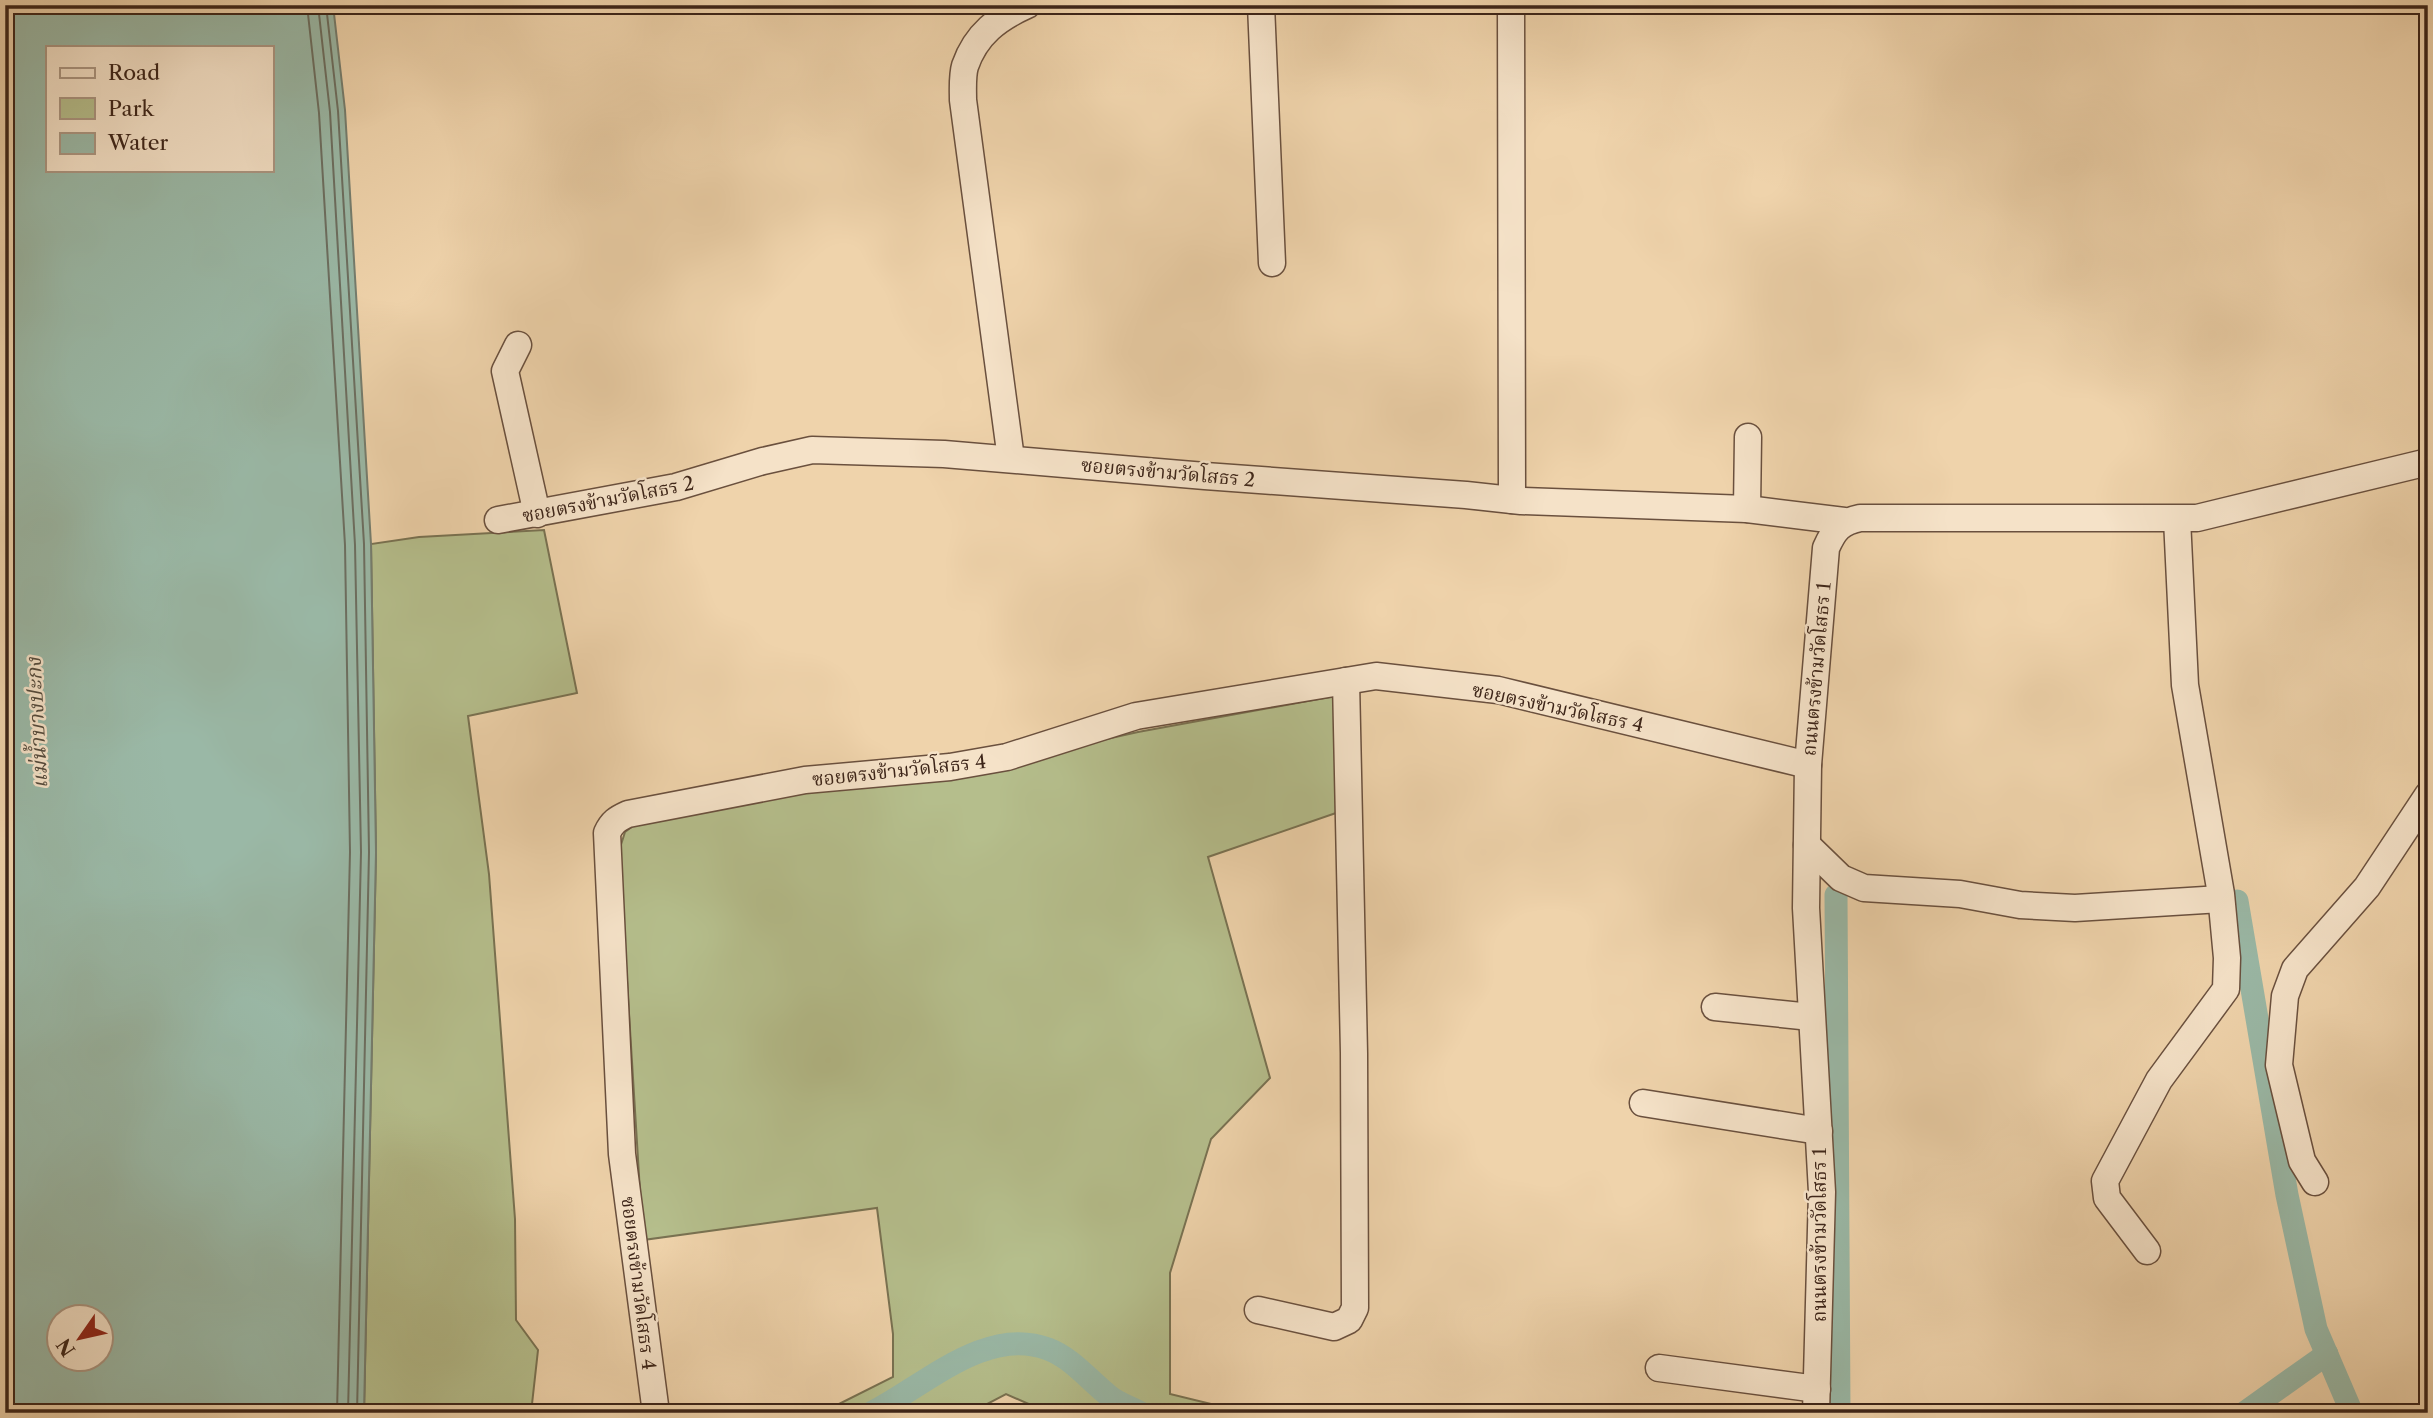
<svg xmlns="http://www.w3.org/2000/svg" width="2433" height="1418" font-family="'Libre Caslon Text','Noto Serif Thai',serif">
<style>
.green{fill:#b5be8c;stroke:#797252;stroke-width:2}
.water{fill:#9ab8a6;stroke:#757d6e;stroke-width:2;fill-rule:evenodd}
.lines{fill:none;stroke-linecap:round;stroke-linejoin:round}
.shore{stroke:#6c6e60;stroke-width:2}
.canal{stroke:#9ab8a6;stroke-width:23}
.minor-casing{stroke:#6a503e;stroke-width:29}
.minor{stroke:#f5e2c8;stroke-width:26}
.labels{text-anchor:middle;stroke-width:5;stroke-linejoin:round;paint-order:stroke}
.street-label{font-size:19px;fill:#3d2519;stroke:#f5e2c8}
.water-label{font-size:21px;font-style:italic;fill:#544a3c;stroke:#f5e2c8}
</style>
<rect width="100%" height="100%" fill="#efd3ab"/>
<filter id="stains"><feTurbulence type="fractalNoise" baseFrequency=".00286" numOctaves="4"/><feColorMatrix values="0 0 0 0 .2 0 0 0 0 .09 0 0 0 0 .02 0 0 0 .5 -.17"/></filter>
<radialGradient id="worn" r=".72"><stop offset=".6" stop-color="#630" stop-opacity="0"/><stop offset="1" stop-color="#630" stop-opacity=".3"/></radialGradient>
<g class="green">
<polygon points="544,530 577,693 468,716 489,874 515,1219 516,1320 538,1350 531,1413 364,1413 376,852 371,544 419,537"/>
<polygon points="1335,696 1336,813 1208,857 1270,1078 1211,1139 1170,1273 1170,1394 1248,1413 1049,1413 1006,1394 970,1413 821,1413 893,1377 893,1334 877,1208 643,1240 619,851 625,832 655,809 918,781 1138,732"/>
</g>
<path class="water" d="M5 5H333L345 110 371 544 376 852 364 1413H5ZM47 47H271V170H47ZM60 1316H102V1358H60Z"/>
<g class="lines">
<g class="shore">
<polyline points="307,5 319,113 345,545 350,852 337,1413"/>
<polyline points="318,5 330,112 355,545 361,852 348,1413"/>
<polyline points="326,5 338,111 364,544 369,852 357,1413"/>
</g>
<g class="canal">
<polyline points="1836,895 1839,1413"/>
<polyline points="2237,901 2287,1195 2316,1329 2352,1413"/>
<path d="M871 1413C923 1387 986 1325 1048 1349 1072 1358 1089 1380 1108 1395 1117 1403 1130 1407 1141 1413"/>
<polyline points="2244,1413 2327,1354"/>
</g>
<g class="minor-casing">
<g id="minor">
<polyline points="1261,5 1272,263"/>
<polyline points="1511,5 1512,500"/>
<polyline points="518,345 505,371 537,514"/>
<path d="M1011 459 963 100C963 90 962 76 965 66 976 34 998 18 1027 5"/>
<polyline points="1747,509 1748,437"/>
<polyline points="498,520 676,487 763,461 812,450 944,454 1205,476 1466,495 1521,501 1747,509 1844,521"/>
<polyline points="1807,845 1841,878 1864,888 1960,894 2020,905 2075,908 2221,899"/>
<polyline points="1715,1007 1811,1017"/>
<polyline points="1643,1103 1819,1131"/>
<polyline points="2315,1182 2302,1161 2279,1065 2285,996 2295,969 2367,887 2428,795"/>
<polyline points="2147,1251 2107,1198 2105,1181 2159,1080 2226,989 2227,958 2221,894 2185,685 2177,519"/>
<polyline points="1258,1310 1334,1327 1349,1320 1355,1308 1354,1053 1346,681"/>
<polyline points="1659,1368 1817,1389"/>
<path d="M656 1413 622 1154 607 833C612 822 617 819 628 814L805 780 950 767 1007 757 1136 716 1376 676 1498 690 1808 765"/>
<path d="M1816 1413 1822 1192 1806 908 1808 765 1826 548C1834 530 1840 522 1860 518H2197L2428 462"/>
</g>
</g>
<use href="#minor" class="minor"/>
</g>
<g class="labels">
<g class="street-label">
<text transform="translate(1168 472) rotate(5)" y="7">ซอยตรงข้ามวัดโสธร 2</text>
<text transform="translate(608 499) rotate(-11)" y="7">ซอยตรงข้ามวัดโสธร 2</text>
<text transform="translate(1816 669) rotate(-85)" y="7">ถนนตรงข้ามวัดโสธร 1</text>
<text transform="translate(1558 707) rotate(12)" y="7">ซอยตรงข้ามวัดโสธร 4</text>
<text transform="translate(899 770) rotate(-6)" y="7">ซอยตรงข้ามวัดโสธร 4</text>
<text transform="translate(1819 1235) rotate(-90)" y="7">ถนนตรงข้ามวัดโสธร 1</text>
<text transform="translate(639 1283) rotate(83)" y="7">ซอยตรงข้ามวัดโสธร 4</text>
</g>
<g class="water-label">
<text transform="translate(37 723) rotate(-93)" y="7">แม่น้ำบางปะกง</text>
</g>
</g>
<rect width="2433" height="1418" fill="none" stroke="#efd3ab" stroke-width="28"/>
<rect x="7" y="7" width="2419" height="1404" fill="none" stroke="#3d2519" stroke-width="3.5"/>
<rect x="14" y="14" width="2405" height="1390" fill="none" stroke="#3d2519" stroke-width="2"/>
<rect x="46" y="46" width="228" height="126" fill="#f5e2c8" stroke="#ab9682" stroke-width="2"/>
<rect x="60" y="68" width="35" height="10" fill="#f5e2c8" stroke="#ab9682" stroke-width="2"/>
<text x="108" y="80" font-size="21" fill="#3d2519">Road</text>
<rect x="60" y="98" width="35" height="21" fill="#b5be8c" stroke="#ab9682" stroke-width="2"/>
<text x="108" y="116" font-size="21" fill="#3d2519">Park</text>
<rect x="60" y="133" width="35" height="21" fill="#9ab8a6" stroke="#ab9682" stroke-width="2"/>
<text x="108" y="150" font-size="21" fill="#3d2519">Water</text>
<g transform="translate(80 1338) rotate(236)"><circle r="33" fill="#f5e2c8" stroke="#ab9682" stroke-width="2"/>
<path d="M0-5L12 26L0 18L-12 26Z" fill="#8f2418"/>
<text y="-10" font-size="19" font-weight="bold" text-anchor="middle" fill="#3d2519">N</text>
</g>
<rect width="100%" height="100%" filter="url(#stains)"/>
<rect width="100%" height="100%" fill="url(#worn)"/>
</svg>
